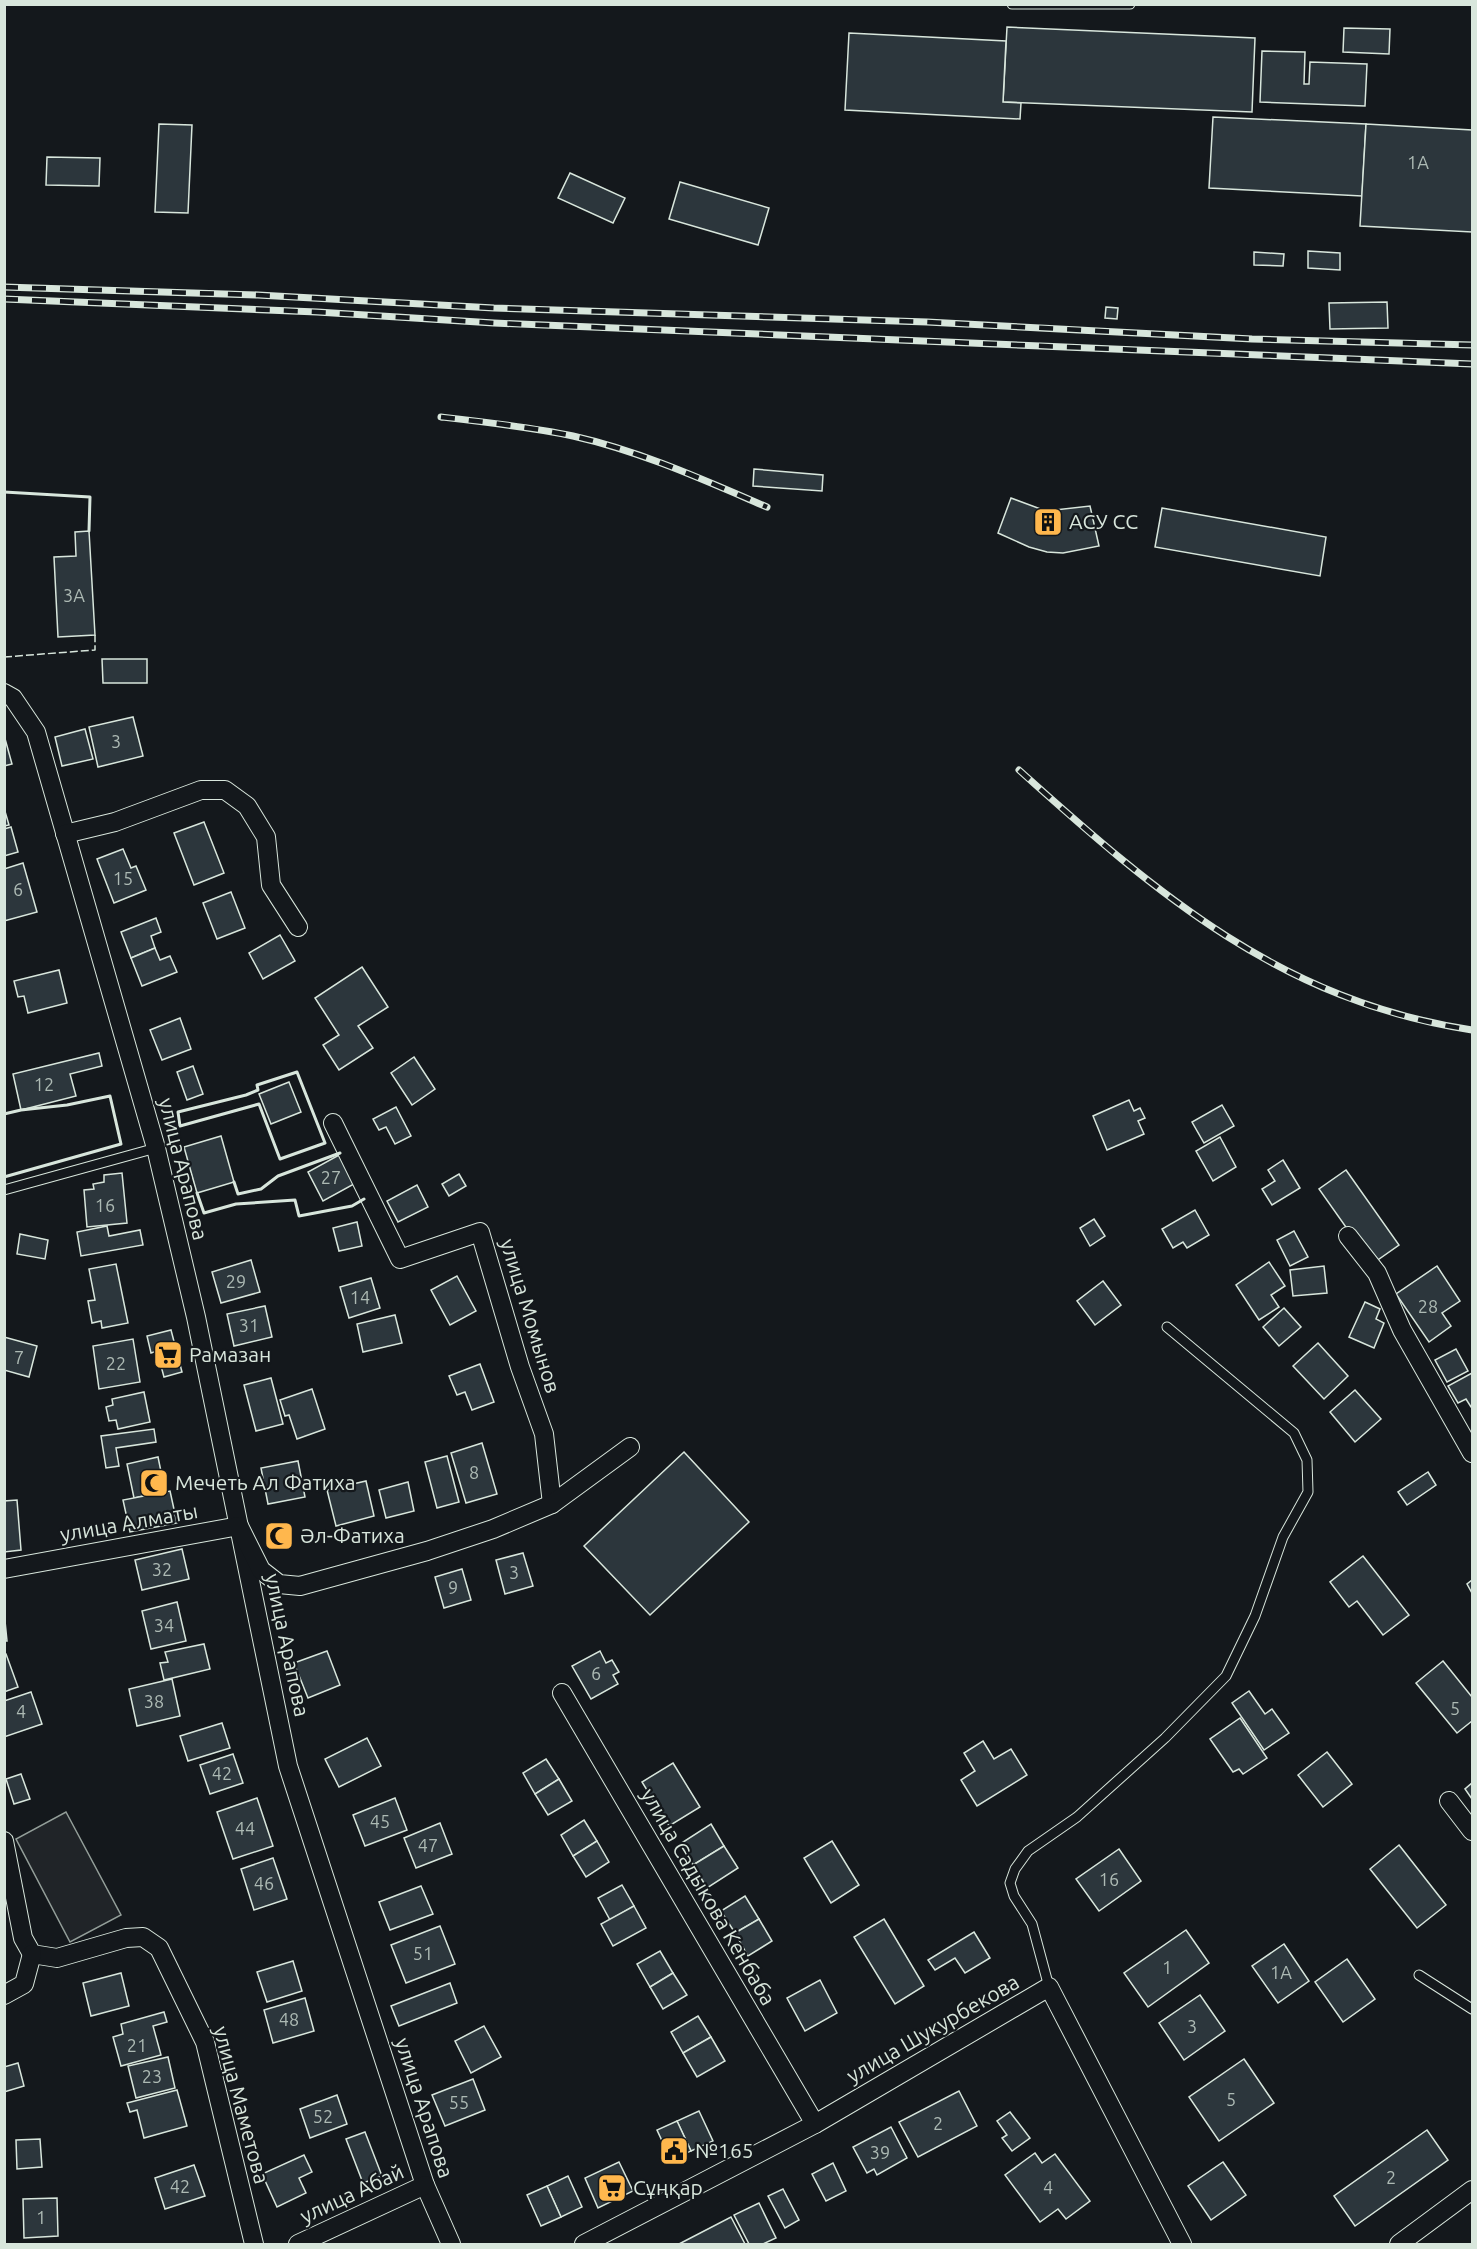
<svg xmlns="http://www.w3.org/2000/svg" width="1477" height="2249" font-family="Ubuntu,sans-serif">
<style>
.green{fill:#202428;stroke:#939e99;stroke-width:1.5}
.building{fill:#2c363c;stroke:#d8e6dc;stroke-width:1.5}
.lines{fill:none;stroke-linecap:round;stroke-linejoin:round}
.lane-casing{stroke:#d8e6dc;stroke-width:11}
.street-casing{stroke:#d8e6dc;stroke-width:20}
.lane{stroke:#14181c;stroke-width:9}
.street{stroke:#14181c;stroke-width:18}
.rail-casing{stroke:#d8e6dc;stroke-width:7}
.rail{stroke:#14181c;stroke-width:4.5;stroke-dasharray:14;stroke-linecap:butt}
.fence{stroke:#d8e6dc;stroke-width:1.5;stroke-dasharray:8 3;stroke-linecap:butt}
.wall{stroke:#d8e6dc;stroke-width:3}
.labels{text-anchor:middle;stroke-width:4.5;stroke-linejoin:round;paint-order:stroke}
.number-label{font-size:18px;fill:#adbab4}
.poi-label{font-size:21px;fill:#d8e6dc;stroke:#14181c;text-anchor:start}
.street-label{font-size:21px;fill:#d8e6dc;stroke:#14181c}
</style>
<rect width="100%" height="100%" fill="#14181c"/>
<polygon class="green" points="66,1812 121,1915 70,1942 16,1839"/>
<g class="building">
<polygon points="1007,27 1255,38 1252,112 1003,102"/>
<polygon points="1344,28 1390,29 1389,54 1343,52"/>
<polygon points="849,33 1006,41 1003,102 1021,103 1020,119 845,110"/>
<polygon points="1262,51 1305,52 1304,84 1309,84 1310,62 1367,64 1365,106 1260,102"/>
<polygon points="1213,117 1366,124 1362,196 1209,188"/>
<polygon points="159,124 192,125 188,213 155,212"/>
<polygon points="1366,124 1472,130 1472,232 1360,226"/>
<polygon points="47,157 100,158 99,186 46,185"/>
<polygon points="570,173 625,198 613,223 558,198"/>
<polygon points="680,182 769,208 758,245 669,219"/>
<polygon points="1308,251 1340,253 1340,270 1308,268"/>
<polygon points="1254,252 1284,254 1283,266 1254,265"/>
<polygon points="1387,302 1388,328 1330,329 1329,303"/>
<polygon points="1106,307 1118,308 1117,319 1105,318"/>
<polygon points="754,469 823,475 822,491 753,486"/>
<polygon points="1011,498 1046,511 1090,506 1099,546 1063,553 1047,552 1029,547 998,533"/>
<polygon points="1162,508 1326,537 1320,576 1155,547"/>
<polygon points="89,531 95,635 58,637 54,557 76,556 75,532"/>
<polygon points="102,659 147,659 147,683 103,683"/>
<polygon points="133,717 143,756 98,767 89,727"/>
<polygon points="85,729 93,759 62,766 55,737"/>
<polygon points="4,735 12,764 4,766"/>
<polygon points="4,808 9,825 4,826"/>
<polygon points="204,822 224,873 194,885 174,833"/>
<polygon points="11,827 18,852 4,856 4,829"/>
<polygon points="123,849 131,868 136,866 146,890 114,903 97,859"/>
<polygon points="23,863 37,912 4,921 4,869"/>
<polygon points="231,892 245,928 217,939 203,903"/>
<polygon points="156,918 161,932 151,936 155,948 131,958 121,932"/>
<polygon points="280,935 295,961 263,979 249,953"/>
<polygon points="155,948 160,960 170,956 177,972 142,986 131,958"/>
<polygon points="362,967 388,1007 358,1026 373,1048 339,1070 323,1045 339,1035 315,998"/>
<polygon points="59,970 67,1003 28,1013 24,996 18,997 14,981"/>
<polygon points="180,1018 191,1049 162,1060 150,1030"/>
<polygon points="99,1053 102,1066 70,1074 76,1096 21,1110 13,1074"/>
<polygon points="414,1057 435,1089 412,1105 391,1073"/>
<polygon points="193,1066 203,1094 187,1100 177,1072"/>
<polygon points="289,1082 301,1112 271,1124 259,1094"/>
<polygon points="1129,1100 1134,1111 1140,1108 1145,1118 1138,1121 1144,1134 1107,1150 1093,1116"/>
<polygon points="1222,1105 1234,1126 1204,1143 1192,1122"/>
<polygon points="396,1107 411,1136 395,1144 386,1127 379,1130 373,1119"/>
<polygon points="221,1136 234,1182 197,1193 184,1147"/>
<polygon points="1220,1137 1236,1167 1213,1181 1196,1151"/>
<polygon points="339,1155 354,1184 323,1201 308,1172"/>
<polygon points="1283,1160 1300,1188 1272,1205 1262,1189 1275,1181 1268,1170"/>
<polygon points="1346,1170 1399,1245 1372,1264 1319,1189"/>
<polygon points="122,1173 127,1223 87,1227 84,1190 94,1189 93,1184 104,1182 104,1175"/>
<polygon points="459,1174 466,1186 449,1196 442,1184"/>
<polygon points="417,1185 428,1207 398,1222 387,1201"/>
<polygon points="1195,1210 1209,1235 1187,1248 1183,1242 1173,1248 1162,1229"/>
<polygon points="1094,1219 1105,1236 1090,1246 1080,1228"/>
<polygon points="357,1222 362,1246 339,1251 333,1228"/>
<polygon points="107,1226 109,1236 140,1230 143,1245 81,1256 77,1232"/>
<polygon points="1294,1231 1308,1257 1290,1266 1277,1240"/>
<polygon points="20,1234 48,1240 45,1259 17,1254"/>
<polygon points="251,1260 260,1292 221,1303 212,1272"/>
<polygon points="1269,1262 1285,1286 1271,1295 1279,1307 1259,1320 1236,1285"/>
<polygon points="116,1264 128,1323 102,1328 101,1321 92,1323 88,1301 95,1300 89,1269"/>
<polygon points="1324,1266 1327,1293 1293,1296 1290,1270"/>
<polygon points="1437,1266 1460,1301 1442,1313 1451,1326 1429,1342 1396,1294"/>
<polygon points="457,1276 476,1311 450,1325 431,1290"/>
<polygon points="371,1278 380,1308 349,1318 340,1287"/>
<polygon points="1103,1281 1121,1305 1095,1325 1077,1301"/>
<polygon points="1365,1302 1380,1309 1376,1319 1384,1323 1374,1348 1349,1337"/>
<polygon points="265,1306 272,1337 234,1346 227,1314"/>
<polygon points="1284,1308 1301,1327 1279,1346 1263,1327"/>
<polygon points="395,1315 402,1343 363,1352 357,1324"/>
<polygon points="171,1330 182,1372 164,1377 157,1351 151,1353 147,1336"/>
<polygon points="4,1337 37,1346 29,1377 4,1370"/>
<polygon points="133,1339 140,1382 99,1389 93,1346"/>
<polygon points="1318,1343 1348,1376 1324,1399 1293,1366"/>
<polygon points="1456,1349 1468,1371 1447,1382 1435,1360"/>
<polygon points="480,1364 494,1402 472,1410 465,1392 457,1395 449,1376"/>
<polygon points="1472,1373 1472,1407 1471,1407 1466,1399 1458,1403 1448,1386"/>
<polygon points="271,1378 283,1424 256,1431 244,1385"/>
<polygon points="312,1389 325,1429 297,1439 289,1415 285,1416 280,1400"/>
<polygon points="1355,1390 1381,1419 1355,1442 1330,1412"/>
<polygon points="144,1392 150,1422 118,1429 116,1420 109,1421 106,1407 113,1405 112,1399"/>
<polygon points="154,1429 156,1442 116,1448 119,1466 106,1468 101,1436"/>
<polygon points="482,1443 497,1494 466,1503 451,1453"/>
<polygon points="684,1452 749,1522 650,1615 584,1546"/>
<polygon points="447,1456 459,1502 437,1508 425,1462"/>
<polygon points="158,1457 165,1491 134,1498 127,1464"/>
<polygon points="298,1461 305,1497 268,1504 261,1468"/>
<polygon points="1428,1472 1436,1485 1407,1505 1398,1492"/>
<polygon points="366,1481 374,1516 336,1526 327,1490"/>
<polygon points="408,1482 414,1511 386,1518 379,1490"/>
<polygon points="170,1491 177,1523 130,1532 123,1500"/>
<polygon points="17,1500 21,1550 4,1552 4,1501"/>
<polygon points="182,1549 189,1579 142,1590 135,1560"/>
<polygon points="523,1553 533,1586 505,1594 496,1560"/>
<polygon points="1363,1556 1409,1615 1383,1635 1357,1601 1349,1607 1330,1582"/>
<polygon points="462,1569 471,1600 444,1608 435,1577"/>
<polygon points="1472,1580 1472,1593 1467,1584"/>
<polygon points="177,1602 186,1641 151,1649 142,1611"/>
<polygon points="4,1611 7,1641 4,1641"/>
<polygon points="204,1644 210,1669 164,1680 160,1663 168,1662 165,1652"/>
<polygon points="327,1651 340,1685 308,1698 294,1663"/>
<polygon points="600,1651 606,1663 612,1660 619,1672 613,1675 618,1684 591,1699 572,1666"/>
<polygon points="4,1654 6,1654 18,1687 4,1692"/>
<polygon points="1443,1661 1472,1697 1472,1721 1457,1733 1416,1683"/>
<polygon points="172,1679 180,1716 137,1726 129,1689"/>
<polygon points="1249,1691 1265,1714 1272,1709 1289,1733 1264,1750 1232,1703"/>
<polygon points="31,1692 42,1724 4,1737 4,1701"/>
<polygon points="1240,1718 1267,1758 1243,1774 1239,1769 1233,1772 1210,1739"/>
<polygon points="222,1723 230,1748 188,1761 180,1736"/>
<polygon points="367,1738 381,1766 339,1787 325,1759"/>
<polygon points="983,1741 994,1759 1011,1749 1027,1775 977,1806 961,1780 975,1771 964,1753"/>
<polygon points="1327,1752 1352,1784 1323,1807 1298,1775"/>
<polygon points="233,1754 243,1783 210,1794 200,1765"/>
<polygon points="546,1759 559,1779 535,1794 523,1773"/>
<polygon points="673,1763 700,1807 669,1826 642,1782"/>
<polygon points="21,1774 30,1799 14,1804 6,1779"/>
<polygon points="559,1779 572,1801 548,1815 535,1794"/>
<polygon points="1472,1783 1472,1799 1465,1789"/>
<polygon points="257,1798 273,1846 233,1859 217,1812"/>
<polygon points="395,1798 407,1830 365,1846 353,1815"/>
<polygon points="584,1820 597,1841 573,1856 561,1835"/>
<polygon points="440,1823 452,1854 416,1868 404,1838"/>
<polygon points="711,1824 724,1846 693,1865 680,1844"/>
<polygon points="597,1841 609,1862 586,1877 573,1856"/>
<polygon points="832,1841 859,1885 831,1903 804,1858"/>
<polygon points="1399,1845 1446,1905 1417,1928 1370,1869"/>
<polygon points="724,1846 738,1868 707,1888 693,1865"/>
<polygon points="1119,1849 1141,1881 1099,1911 1076,1879"/>
<polygon points="273,1858 287,1899 254,1910 241,1869"/>
<polygon points="622,1885 634,1906 610,1920 598,1898"/>
<polygon points="421,1886 433,1914 390,1930 379,1902"/>
<polygon points="745,1896 759,1919 735,1933 721,1911"/>
<polygon points="634,1906 646,1928 613,1946 601,1924"/>
<polygon points="759,1919 772,1941 748,1956 735,1933"/>
<polygon points="884,1919 924,1986 895,2004 854,1937"/>
<polygon points="440,1926 455,1964 406,1983 391,1945"/>
<polygon points="1186,1930 1209,1963 1148,2007 1124,1973"/>
<polygon points="974,1932 990,1958 965,1973 955,1958 935,1970 928,1960"/>
<polygon points="1284,1944 1309,1981 1278,2003 1252,1966"/>
<polygon points="660,1951 673,1973 650,1987 637,1964"/>
<polygon points="1347,1959 1375,1999 1343,2022 1315,1982"/>
<polygon points="293,1961 302,1991 267,2002 257,1972"/>
<polygon points="121,1973 129,2006 91,2016 83,1983"/>
<polygon points="673,1973 687,1995 663,2009 650,1987"/>
<polygon points="820,1980 837,2013 805,2031 787,1998"/>
<polygon points="450,1983 457,2003 399,2026 391,2006"/>
<polygon points="1200,1995 1225,2031 1184,2060 1159,2023"/>
<polygon points="305,1998 314,2031 273,2043 264,2010"/>
<polygon points="164,2012 167,2022 153,2026 161,2055 121,2066 113,2037 123,2034 121,2024"/>
<polygon points="698,2016 711,2037 683,2053 671,2032"/>
<polygon points="484,2026 501,2057 471,2073 455,2041"/>
<polygon points="711,2037 725,2061 697,2077 683,2053"/>
<polygon points="168,2057 175,2088 136,2098 128,2066"/>
<polygon points="1244,2059 1274,2103 1219,2141 1189,2097"/>
<polygon points="18,2063 24,2086 4,2092 4,2067"/>
<polygon points="473,2079 485,2110 445,2126 432,2095"/>
<polygon points="177,2090 187,2126 144,2138 137,2110 130,2112 127,2103"/>
<polygon points="959,2091 977,2126 918,2157 899,2122"/>
<polygon points="337,2095 347,2124 310,2138 300,2109"/>
<polygon points="699,2111 713,2141 691,2151 677,2121"/>
<polygon points="1010,2112 1030,2138 1012,2151 1002,2138 1007,2135 997,2121"/>
<polygon points="677,2121 691,2151 671,2160 657,2130"/>
<polygon points="891,2127 907,2158 877,2175 874,2169 867,2173 853,2147"/>
<polygon points="1427,2130 1448,2160 1355,2226 1334,2196"/>
<polygon points="365,2132 382,2176 363,2183 346,2139"/>
<polygon points="40,2139 42,2167 17,2169 16,2140"/>
<polygon points="1035,2153 1042,2163 1055,2154 1090,2201 1066,2219 1058,2209 1040,2222 1005,2175"/>
<polygon points="304,2155 312,2172 299,2178 306,2193 277,2207 262,2174"/>
<polygon points="619,2162 633,2191 598,2208 585,2178"/>
<polygon points="1223,2162 1246,2195 1211,2220 1188,2186"/>
<polygon points="833,2163 846,2191 826,2201 812,2174"/>
<polygon points="194,2165 205,2196 165,2209 155,2178"/>
<polygon points="568,2176 582,2207 561,2217 547,2186"/>
<polygon points="547,2186 561,2217 541,2226 527,2195"/>
<polygon points="783,2189 799,2220 785,2228 768,2196"/>
<polygon points="57,2198 58,2236 24,2238 23,2199"/>
<polygon points="759,2203 776,2238 763,2244 749,2244 734,2215"/>
<polygon points="731,2217 745,2244 679,2244"/>
</g>
<g class="lines">
<g class="lane-casing">
<g id="lane">
<polyline points="1012,4 1130,4"/>
<polyline points="4,1190 156,1148"/>
<polyline points="1419,1975 1472,2009"/>
<polyline points="1049,1987 1032,1924 1014,1896 1010,1883 1015,1869 1028,1851 1077,1817 1165,1738 1226,1676 1255,1616 1283,1537 1308,1492 1307,1460 1294,1433 1167,1327"/>
</g>
</g>
<g class="street-casing">
<g id="street">
<polyline points="4,693 13,698 36,732 156,1148 196,1317 288,1766 425,2185 451,2244"/>
<polyline points="65,834 115,822 201,790 225,790 247,806 266,837 271,885 298,927"/>
<polyline points="333,1123 400,1259 480,1232 520,1367 544,1434 552,1504"/>
<polyline points="1348,1236 1377,1273 1402,1330 1472,1453"/>
<polyline points="4,1569 239,1526 261,1570 279,1584 300,1586 427,1551 493,1529 552,1504 630,1447"/>
<polyline points="562,1693 815,2124"/>
<polyline points="1449,1801 1472,1831"/>
<polyline points="4,1841 23,1938 32,1954 57,1958 126,1938 143,1937 159,1948 205,2042 254,2244"/>
<polyline points="4,1995 24,1984 32,1954"/>
<polyline points="298,2244 425,2185"/>
<polyline points="584,2244 815,2124 1049,1987 1182,2244"/>
<polyline points="1399,2244 1472,2190"/>
</g>
</g>
<use href="#lane" class="lane"/>
<use href="#street" class="street"/>
<g class="rail-casing">
<g id="rail">
<polyline points="4,287 258,295 494,308 927,322 1252,339 1472,345"/>
<polyline points="4,299 317,312 494,323 1472,364"/>
<path d="M441 417C485 422 530 427 573 436 640 451 704 480 767 507"/>
<path d="M1019 770C1158 895 1282 1001 1472 1030"/>
</g>
</g>
<use href="#rail" class="rail"/>
<polyline class="fence" points="4,657 95,650 95,635"/>
<g class="wall">
<polyline points="4,492 90,497 89,531"/>
<polygon points="297,1072 325,1143 280,1159 259,1104 180,1126 178,1112 246,1095 258,1090 257,1085"/>
<polyline points="4,1114 21,1110 67,1105 110,1096 121,1144 4,1177"/>
<polyline points="234,1182 238,1194 261,1189 278,1176 340,1153"/>
<polyline points="197,1193 204,1213 236,1204 295,1200 299,1216 352,1206 364,1199"/>
</g>
</g>
<defs>
<g id="building-square" transform="scale(1.5)"><rect x="-9" y="-9" width="18" height="18" rx="4" fill="#ffb74d" stroke="#14181c"/><path d="M-4-6H4V6H1V3H-1V6H-4ZM-2.5-4.3h1.7v1.8h-1.7ZM.8-4.3h1.7v1.8H.8ZM-2.5-1h1.7V.8h-1.7ZM.8-1h1.7V.8H.8Z" fill="#111"/></g>
<g id="supermarket-square" transform="scale(1.5)"><rect x="-9" y="-9" width="18" height="18" rx="4" fill="#ffb74d" stroke="#14181c"/><path d="M-6-5.5h2.5l.6 2H6L4.5 2H-2.5L-4.4-4H-6ZM-1.5 3.2a1.3 1.3 0 1 0 .1 0ZM3 3.2a1.3 1.3 0 1 0 .1 0Z" fill="#111"/></g>
<g id="mosque-square" transform="scale(1.5)"><rect x="-9" y="-9" width="18" height="18" rx="4" fill="#ffb74d" stroke="#14181c"/><path d="M3.5-4.9A6 6 0 1 0 3.5 4.9A5 5 0 1 1 3.5-4.9Z" fill="#111"/></g>
<g id="civic-square" transform="scale(1.5)"><rect x="-9" y="-9" width="18" height="18" rx="4" fill="#ffb74d" stroke="#14181c"/><path d="M-.6-6.5H3V-4.5H.6V-3L4-1V1h2V6H-6V1h2V-1L-.6-3ZM-1.2 2.5V6h2.4V2.5Z" fill="#111"/></g>
</defs>
<g fill-rule="evenodd">
<use href="#building-square" x="1048" y="522"/>
<use href="#supermarket-square" x="168" y="1355"/>
<use href="#mosque-square" x="154" y="1483"/>
<use href="#mosque-square" x="279" y="1536"/>
<use href="#civic-square" x="674" y="2151"/>
<use href="#supermarket-square" x="612" y="2188"/>
</g>
<g class="labels">
<g class="number-label">
<text x="1418" y="169">1А</text>
<text x="74" y="602">3А</text>
<text x="116" y="748">3</text>
<text x="123" y="885">15</text>
<text x="18" y="896">6</text>
<text x="44" y="1091">12</text>
<text x="331" y="1184">27</text>
<text x="105" y="1212">16</text>
<text x="236" y="1288">29</text>
<text x="360" y="1304">14</text>
<text x="1428" y="1313">28</text>
<text x="249" y="1332">31</text>
<text x="19" y="1364">7</text>
<text x="116" y="1370">22</text>
<text x="474" y="1479">8</text>
<text x="162" y="1576">32</text>
<text x="514" y="1579">3</text>
<text x="453" y="1594">9</text>
<text x="164" y="1632">34</text>
<text x="596" y="1680">6</text>
<text x="154" y="1708">38</text>
<text x="1455" y="1715">5</text>
<text x="21" y="1718">4</text>
<text x="222" y="1780">42</text>
<text x="380" y="1828">45</text>
<text x="245" y="1835">44</text>
<text x="428" y="1852">47</text>
<text x="1109" y="1886">16</text>
<text x="264" y="1890">46</text>
<text x="423" y="1960">51</text>
<text x="1167" y="1974">1</text>
<text x="1281" y="1979">1А</text>
<text x="289" y="2026">48</text>
<text x="1192" y="2033">3</text>
<text x="137" y="2052">21</text>
<text x="152" y="2083">23</text>
<text x="1231" y="2106">5</text>
<text x="459" y="2109">55</text>
<text x="323" y="2123">52</text>
<text x="938" y="2130">2</text>
<text x="880" y="2159">39</text>
<text x="1391" y="2184">2</text>
<text x="180" y="2193">42</text>
<text x="1048" y="2194">4</text>
<text x="41" y="2224">1</text>
</g>
<g class="poi-label">
<text x="1069" y="529">АСУ СС</text>
<text x="189" y="1362">Рамазан</text>
<text x="175" y="1490">Мечеть Ал Фатиха</text>
<text x="300" y="1543">Әл-Фатиха</text>
<text x="695" y="2158">№165</text>
<text x="633" y="2195">Сұңқар</text>
</g>
<g class="street-label">
<text transform="translate(183 1169) rotate(76)" y="7">улица Арапова</text>
<text transform="translate(530 1316) rotate(73)" y="7">улица Момынов</text>
<text transform="translate(129 1523) rotate(-10)" y="7">улица Алматы</text>
<text transform="translate(287 1645) rotate(78)" y="7">улица Арапова</text>
<text transform="translate(708 1897) rotate(60)" y="7">улица Садыкова Кенбаба</text>
<text transform="translate(933 2029) rotate(-30)" y="7">улица Шукурбекова</text>
<text transform="translate(241 2105) rotate(75)" y="7">улица Маметова</text>
<text transform="translate(424 2108) rotate(72)" y="7">улица Арапова</text>
<text transform="translate(352 2194) rotate(-25)" y="7">улица Абай</text>
</g>
</g>
<rect width="1477" height="2249" fill="none" stroke="#d8e6dc" stroke-width="12"/>
</svg>
